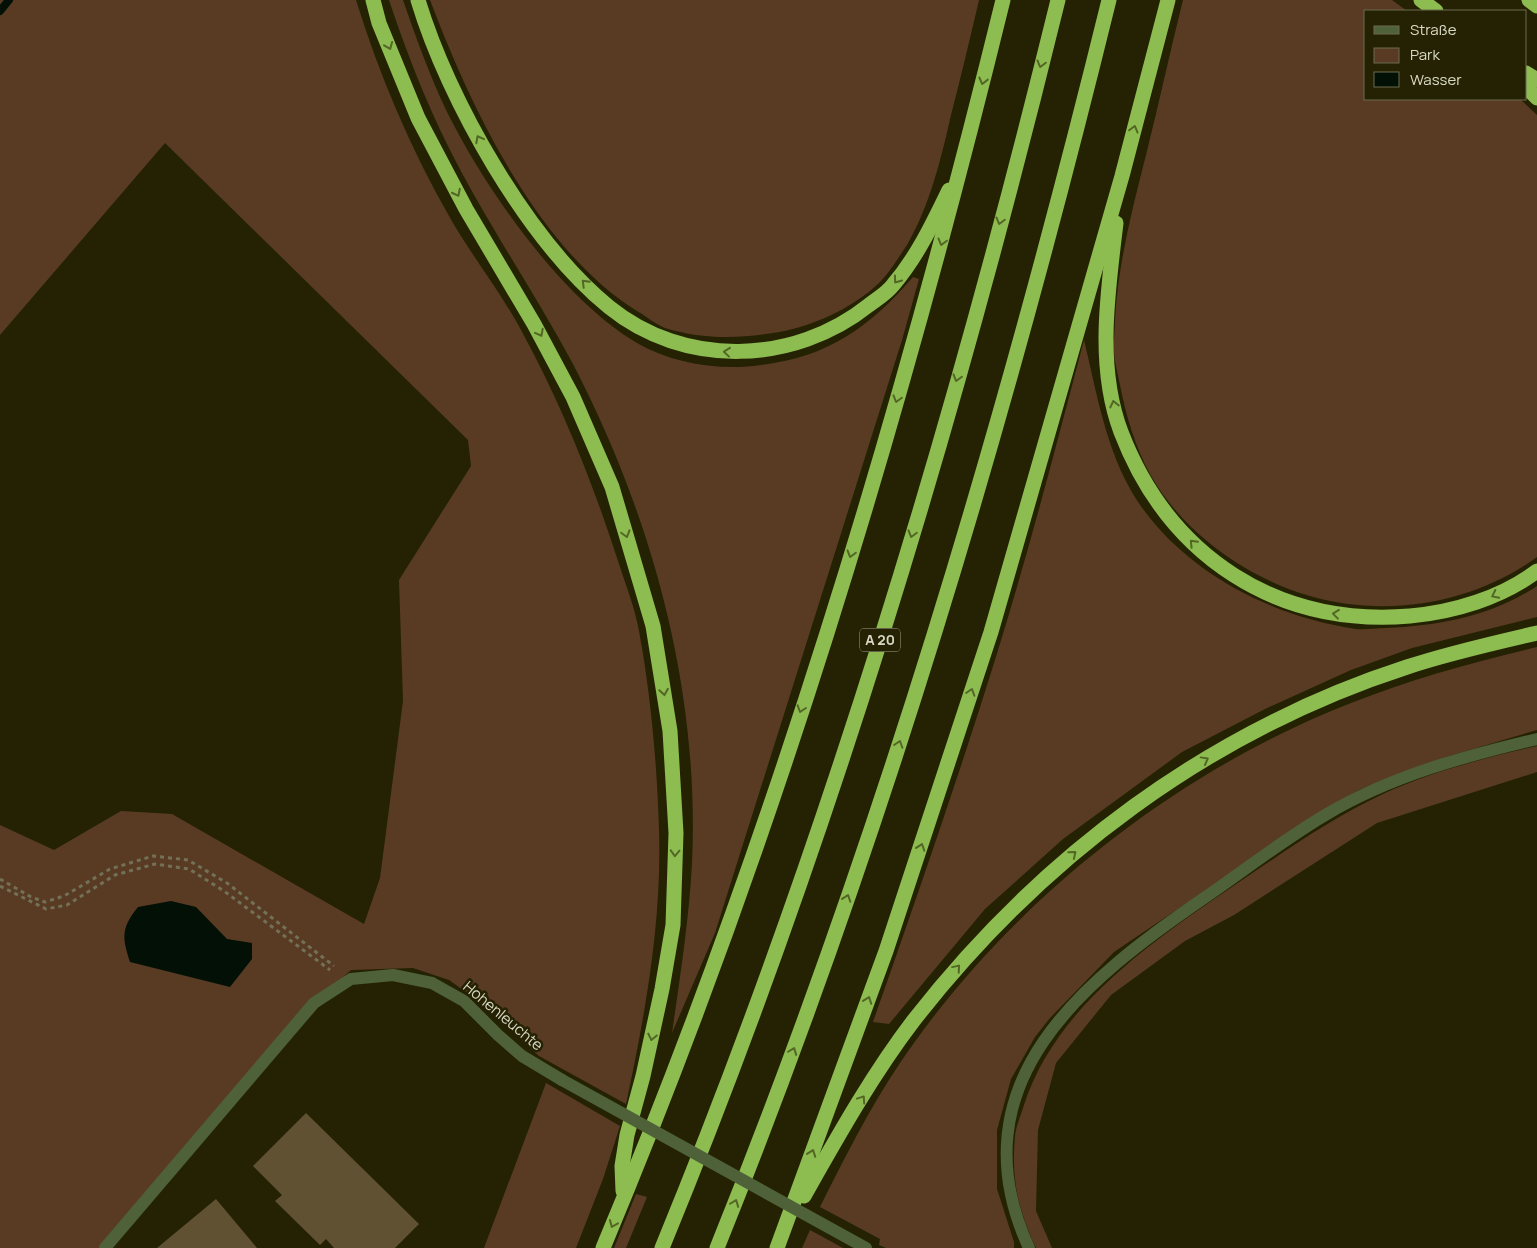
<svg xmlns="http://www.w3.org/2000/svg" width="1537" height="1248" font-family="Manrope,sans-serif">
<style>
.green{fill:#593b24}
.water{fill:#021006}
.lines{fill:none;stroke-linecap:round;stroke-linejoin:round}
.stream{stroke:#021006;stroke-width:8}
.building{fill:#615133}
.path{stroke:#727157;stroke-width:3;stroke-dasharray:4 4;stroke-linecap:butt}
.street{stroke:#4e6139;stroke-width:12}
.highway{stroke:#8dbc50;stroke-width:15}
.street-bridge{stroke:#4e6139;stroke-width:12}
.oneway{stroke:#536725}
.labels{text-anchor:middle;stroke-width:5;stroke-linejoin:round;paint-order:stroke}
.shield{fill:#242202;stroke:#a3a28b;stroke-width:1}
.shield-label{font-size:14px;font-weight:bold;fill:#d9d9c6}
.street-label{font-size:15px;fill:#d9d9c6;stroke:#242202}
</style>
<rect width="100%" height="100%" fill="#242202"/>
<g class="green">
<path d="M0 0H356C379 74 410 148 449 216 471 255 500 291 521 330 562 405 593 483 619 564 626 586 635 608 639 631 651 696 657 764 659 830 662 922 645 1015 626 1104L539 1056 480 1002 449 980 413 968 351 970 314 1003 105 1248H0V825L54 850 121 811 172 814 364 924 380 878 403 701 399 580 471 466 468 440 165 143 0 335Z"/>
<path d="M389 0H403C416 38 430 76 447 112 486 190 561 298 637 343 673 364 721 371 761 365 828 357 870 327 913 277L919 279 902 340 715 933 672 1033C680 977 689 920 692 863 700 690 652 516 573 364 534 291 486 222 449 148 425 100 406 51 389 0Z"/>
<path d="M430 0H979C970 38 961 77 951 115 941 159 930 205 907 245 899 257 889 273 879 283 852 309 809 328 773 333 736 339 701 339 665 328 655 324 646 316 637 311 537 249 470 106 430 0Z"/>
<path d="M1183 0H1392L1407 11H1366V99H1520L1537 115V557C1473 604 1387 618 1310 596 1247 578 1182 532 1150 474 1135 446 1126 416 1120 385 1118 375 1115 364 1114 353 1113 342 1115 331 1115 320 1118 264 1132 210 1146 155 1159 103 1170 52 1183 0Z"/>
<path d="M1084 340C1098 398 1108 464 1146 513 1196 578 1276 617 1356 629 1366 630 1376 628 1386 628 1439 626 1492 616 1537 586V617L1412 648 1351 670 1265 709 1182 752 1063 839 985 909 889 1024 873 1022C915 902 957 782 995 660 1028 554 1056 447 1084 340Z"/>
<path d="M1537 647V730L1446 757 1359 790 1249 861 1114 952 1050 1018 1035 1037 1011 1079 997 1130V1189L1014 1242V1248H886L879 1245 880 1239 820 1207C844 1159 868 1111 898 1066 1005 906 1172 773 1351 703 1411 679 1474 662 1537 647Z"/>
<path d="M1537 746V772L1377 823 1234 915 1185 941 1111 995 1056 1063 1038 1130 1036 1211 1052 1248H1036C1018 1208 1011 1180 1015 1136 1016 1126 1021 1115 1024 1105 1057 1002 1163 934 1248 876 1294 845 1334 817 1385 793 1433 771 1486 758 1537 746Z"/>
<polygon points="546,1083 620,1126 603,1179 576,1248 484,1248"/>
<polygon points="636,1194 647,1197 626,1248 614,1248"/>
<polygon points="810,1230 843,1248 802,1248"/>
</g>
<path class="water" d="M171 901 196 907 227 939 252 943V959L230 987 130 962C122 937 121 928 138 907Z"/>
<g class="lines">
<polyline class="stream" points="0,11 9,0"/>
</g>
<g class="building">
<polygon points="306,1113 419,1224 395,1248 334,1248 326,1239 320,1245 275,1201 282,1195 253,1166"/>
<polygon points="216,1199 257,1248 157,1248"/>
</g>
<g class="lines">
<g class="path">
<polyline points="0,879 31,897 45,902 64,896 110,869 153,856 188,860 227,883 334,966"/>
<polyline points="0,886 46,909 67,905 115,875 155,864 189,869 224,891 330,970"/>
</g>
<g class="street">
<polyline points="105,1248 314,1003 351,979 393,975 432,983 464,1001 498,1035 522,1056 562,1080"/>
<path d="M1029 1248C953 1083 1084 980 1207 896 1246 869 1286 838 1327 814 1391 776 1465 756 1537 739"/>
</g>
<g class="highway">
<polyline points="373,0 379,23 418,118 466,209 534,324 573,397 612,487 653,626 670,731 676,833 673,925 662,989 643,1076 627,1135 622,1166 623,1191"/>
<path d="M418 0C448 100 528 241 609 307 684 368 794 365 869 305 877 299 887 293 893 285 917 257 933 223 949 190"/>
<polyline points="1421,0 1436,11"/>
<polyline points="1529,0 1537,6"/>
<polyline points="1526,73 1537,80"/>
<polyline points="1526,87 1537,98"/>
<path d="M1116 223C1108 291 1096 366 1121 432 1169 557 1277 627 1410 616 1454 612 1501 598 1537 571"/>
<path d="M804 1196C838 1136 872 1075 914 1020 1041 857 1209 731 1407 667 1449 653 1494 643 1537 633"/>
<path d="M603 1248C772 845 899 424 1003 0"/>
<path d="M662 1248C827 847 955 421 1058 0"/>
<path d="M717 1248C880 844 1005 423 1109 0"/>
<polyline points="777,1248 886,951 991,632 1122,176 1168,0"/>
</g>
<polyline class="street-bridge" points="562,1080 866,1248"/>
</g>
<defs><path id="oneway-chevron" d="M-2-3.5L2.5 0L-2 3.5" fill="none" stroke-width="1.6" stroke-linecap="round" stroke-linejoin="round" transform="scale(1.25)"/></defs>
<g class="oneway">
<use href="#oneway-chevron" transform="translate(389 46) rotate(68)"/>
<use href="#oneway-chevron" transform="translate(1041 64) rotate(105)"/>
<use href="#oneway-chevron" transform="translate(983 81) rotate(104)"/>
<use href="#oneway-chevron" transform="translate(1134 129) rotate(-75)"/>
<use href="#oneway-chevron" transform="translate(479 139) rotate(-118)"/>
<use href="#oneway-chevron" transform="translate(457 193) rotate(63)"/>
<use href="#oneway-chevron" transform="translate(1000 221) rotate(105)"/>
<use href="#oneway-chevron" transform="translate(942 242) rotate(105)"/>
<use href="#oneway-chevron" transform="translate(897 280) rotate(126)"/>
<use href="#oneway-chevron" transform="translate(585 283) rotate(-135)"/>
<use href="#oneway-chevron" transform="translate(540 333) rotate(62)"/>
<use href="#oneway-chevron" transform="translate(727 352) rotate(-174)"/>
<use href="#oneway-chevron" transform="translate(957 378) rotate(106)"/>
<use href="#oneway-chevron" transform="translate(897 399) rotate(106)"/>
<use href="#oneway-chevron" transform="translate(1114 404) rotate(-103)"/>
<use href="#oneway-chevron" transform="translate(626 534) rotate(74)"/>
<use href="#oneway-chevron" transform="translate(912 534) rotate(106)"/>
<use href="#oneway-chevron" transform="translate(1193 543) rotate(-134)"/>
<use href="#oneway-chevron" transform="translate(851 554) rotate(106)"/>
<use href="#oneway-chevron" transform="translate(1495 595) rotate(154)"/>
<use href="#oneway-chevron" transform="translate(1336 614) rotate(-173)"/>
<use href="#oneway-chevron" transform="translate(664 692) rotate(81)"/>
<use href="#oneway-chevron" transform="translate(971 692) rotate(-72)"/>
<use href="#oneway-chevron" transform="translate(801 709) rotate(108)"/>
<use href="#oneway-chevron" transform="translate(899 744) rotate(-72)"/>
<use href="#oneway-chevron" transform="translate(1205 760) rotate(-29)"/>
<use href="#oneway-chevron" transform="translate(921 847) rotate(-71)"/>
<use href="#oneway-chevron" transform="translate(675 853) rotate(92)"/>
<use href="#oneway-chevron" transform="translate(1073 854) rotate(-40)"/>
<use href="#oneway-chevron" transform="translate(847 898) rotate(-71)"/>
<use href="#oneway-chevron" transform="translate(957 968) rotate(-50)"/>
<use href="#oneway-chevron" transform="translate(868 1000) rotate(-70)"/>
<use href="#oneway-chevron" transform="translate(652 1037) rotate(102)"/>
<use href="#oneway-chevron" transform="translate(793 1051) rotate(-69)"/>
<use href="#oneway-chevron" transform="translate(862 1099) rotate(-56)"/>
<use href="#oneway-chevron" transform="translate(812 1153) rotate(-70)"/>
<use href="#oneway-chevron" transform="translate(735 1203) rotate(-69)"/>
<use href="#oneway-chevron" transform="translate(613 1224) rotate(113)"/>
</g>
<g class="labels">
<rect class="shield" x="860" y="628.5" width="40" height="23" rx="4"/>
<g class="shield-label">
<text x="880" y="645">A 20</text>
</g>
<g class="street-label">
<text transform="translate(503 1016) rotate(40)" y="5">Hohenleuchte</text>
</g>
</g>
<rect x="1364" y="10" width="162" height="90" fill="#242202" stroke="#6c6b50"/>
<rect x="1374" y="26" width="25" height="8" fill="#4e6139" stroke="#6c6b50"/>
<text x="1410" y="35" font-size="15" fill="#d9d9c6">Straße</text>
<rect x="1374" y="48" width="25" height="15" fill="#593b24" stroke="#6c6b50"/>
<text x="1410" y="60" font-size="15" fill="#d9d9c6">Park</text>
<rect x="1374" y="72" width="25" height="15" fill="#021006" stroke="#6c6b50"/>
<text x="1410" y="85" font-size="15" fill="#d9d9c6">Wasser</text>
</svg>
